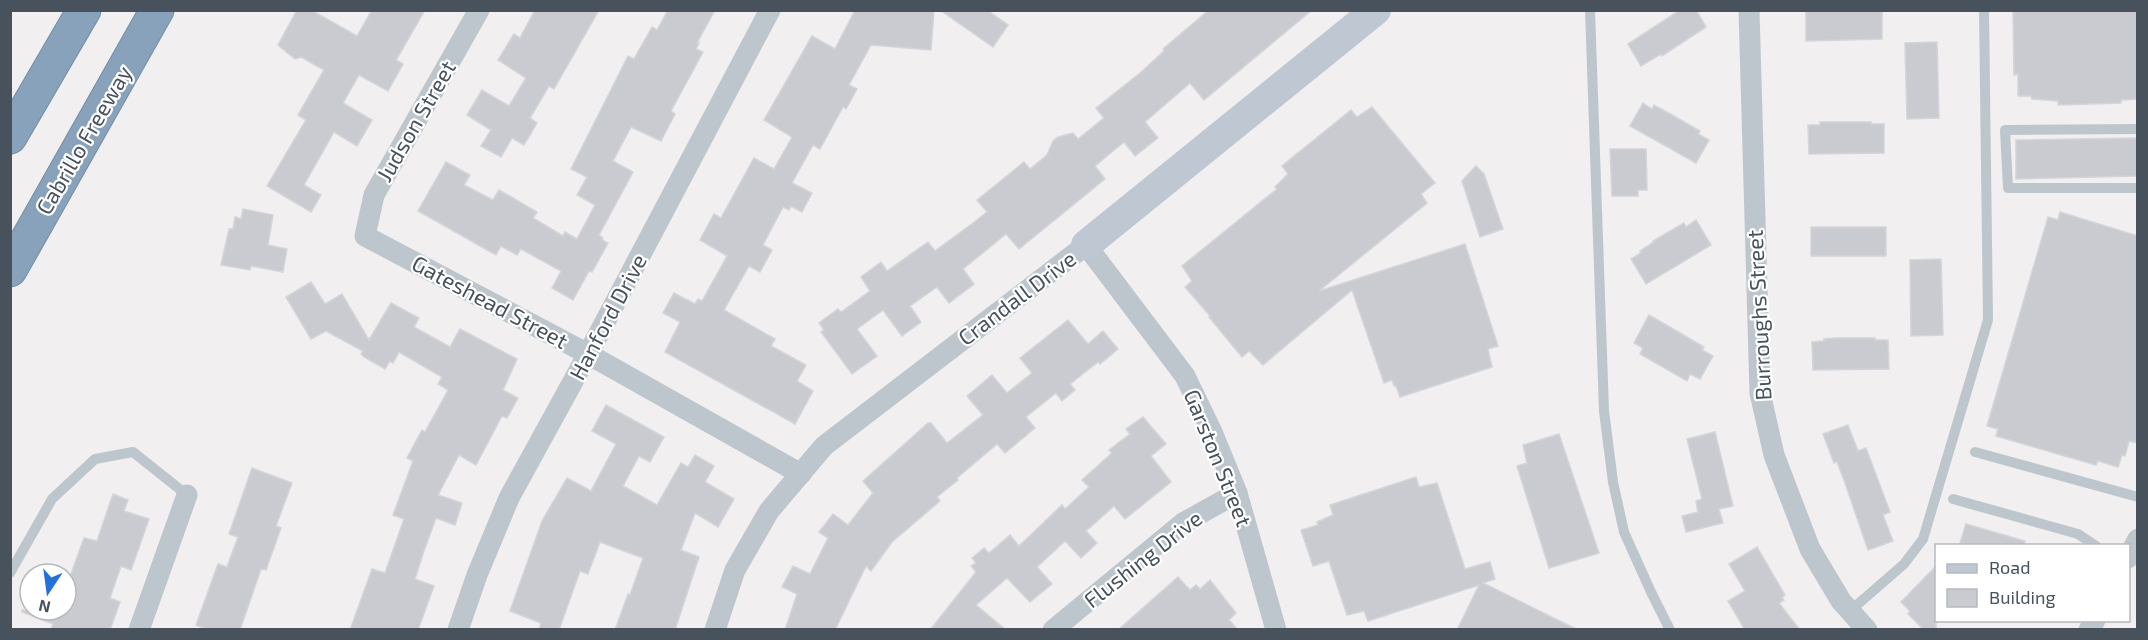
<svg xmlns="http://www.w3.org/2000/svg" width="2148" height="640" font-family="'Exo 2',sans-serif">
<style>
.building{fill:#c9cbd1;stroke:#d3d5da;stroke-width:1.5}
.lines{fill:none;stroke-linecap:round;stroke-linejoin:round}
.highway-casing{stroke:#748da7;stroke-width:35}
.lane{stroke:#bec6cd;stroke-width:10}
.street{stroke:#bec6cd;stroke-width:21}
.secondary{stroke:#bec7d2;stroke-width:30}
.highway{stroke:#89a2bb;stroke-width:33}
.labels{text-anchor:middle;stroke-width:4.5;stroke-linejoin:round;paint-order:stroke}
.street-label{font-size:22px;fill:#48525c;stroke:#fff}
</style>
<rect width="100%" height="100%" fill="#f1efef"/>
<g class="building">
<polygon points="297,10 311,10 357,36 372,10 425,10 396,60 403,64 388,91 359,75 343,103 372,120 357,146 334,132 304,185 321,195 311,212 267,186 306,120 298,115 324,70 301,57 295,59 278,45"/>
<polygon points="535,10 599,10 554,89 549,86 530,118 537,123 524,145 512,138 501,157 481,146 491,130 467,115 482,90 509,106 526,78 498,60 514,34 520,38"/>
<polygon points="668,10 715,10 697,43 699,43 696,49 703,52 671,111 675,114 661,141 631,127 613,161 633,172 599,235 603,238 602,240 608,243 592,272 589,271 573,300 552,288 561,271 521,249 517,255 501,246 496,255 418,211 446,162 470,175 464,185 493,200 499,190 537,212 533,218 563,236 565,232 577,239 595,205 577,195 587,177 571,169 628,56 634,59 652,27 657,30"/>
<polygon points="855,10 934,10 931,50 871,45 849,85 857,89 846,109 843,107 820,149 813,145 792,183 812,193 802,212 791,206 789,210 783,207 763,245 772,250 760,272 749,266 724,310 775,339 771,346 806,365 797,381 813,391 795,424 665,352 680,322 663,313 674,293 695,304 698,299 702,301 727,256 700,240 714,214 721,218 754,158 774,169 792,137 764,120 812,36 835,49"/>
<polygon points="940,10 987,10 1008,25 993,47"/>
<polygon points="1209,10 1312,10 1204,100 1190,83 1145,122 1158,138 1135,156 1124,142 1095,166 1105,179 1019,249 1006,234 963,269 974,284 949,303 937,287 910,306 921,322 902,336 883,310 857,329 877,356 852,374 821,332 824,330 819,323 838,309 841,312 870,291 861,277 881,262 887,271 928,242 935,251 973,223 987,212 977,200 1024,162 1030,169 1047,155 1053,141 1058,137 1073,133 1078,139 1104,118 1096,108 1140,73 1164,51 1163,49"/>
<polygon points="1680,10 1696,10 1706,27 1662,56 1661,54 1641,66 1628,44"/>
<polygon points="1882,10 1882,39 1806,41 1806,11"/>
<polygon points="2013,10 2138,10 2138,99 2121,100 2121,103 2058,105 2058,101 2032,99 2031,96 2018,96 2018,74 2014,75"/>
<polygon points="1937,42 1939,118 1907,119 1905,43"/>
<polygon points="1643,103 1652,109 1654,105 1672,115 1700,131 1698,134 1709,140 1696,163 1630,126"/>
<polygon points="1372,107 1435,183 1421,194 1427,203 1319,291 1465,244 1498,346 1488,349 1492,367 1400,397 1396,386 1394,386 1392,380 1384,383 1352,290 1263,365 1249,351 1242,357 1209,317 1210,316 1185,287 1192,281 1182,266 1277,189 1275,187 1288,174 1282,166 1351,110 1357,117"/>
<polygon points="1820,122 1871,122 1871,124 1884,124 1884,153 1809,154 1808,125 1820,125"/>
<polygon points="2138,138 2138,176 2016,179 2016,140"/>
<polygon points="1610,149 1646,149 1647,190 1638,190 1638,196 1612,196"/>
<polygon points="1476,166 1484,174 1503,229 1480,237 1462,181"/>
<polygon points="243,209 273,215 268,245 287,249 283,272 251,266 250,270 221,265 229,229 233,229 235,217 241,219"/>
<polygon points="2060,212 2138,236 2138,443 2129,441 2125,456 2122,455 2118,467 2098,461 2096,465 1996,436 1998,429 1987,426 2048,217 2058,220"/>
<polygon points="1696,220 1711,245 1646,284 1631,259 1641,253 1640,251 1654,242 1653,241 1684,223 1686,227"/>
<rect x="1811" y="227" width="75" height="29"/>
<polygon points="1941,259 1943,335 1911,336 1910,260"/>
<polygon points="311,282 325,304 342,294 369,340 391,303 419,318 414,327 450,347 460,329 517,359 503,390 518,398 507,418 502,416 476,465 459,455 438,495 462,503 455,525 436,518 423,554 415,579 434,586 418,630 350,630 372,569 385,573 404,519 393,515 413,461 407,458 422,430 425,432 448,390 438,384 442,377 399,352 393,363 390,361 385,369 364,357 361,354 363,351 326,331 311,339 286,297"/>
<polygon points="1649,315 1704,347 1702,350 1713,356 1700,379 1690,374 1687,381 1640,354 1643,348 1634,343"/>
<polygon points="1068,320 1088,344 1103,331 1118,349 1100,364 1098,362 1070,384 1075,390 1062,401 1056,393 1026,417 1035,428 1005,453 997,444 957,478 958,480 937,497 940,501 892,542 871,571 866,566 835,630 785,630 797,594 782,587 793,566 810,574 828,538 819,532 833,514 848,525 873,493 863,481 928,423 931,423 947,443 983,415 967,396 992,375 1007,393 1032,373 1020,358"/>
<polygon points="1836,338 1875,338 1875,340 1888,340 1889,369 1813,370 1812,342 1824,341 1824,339"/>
<polygon points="606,405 664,437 650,462 639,456 623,486 657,505 681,463 688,467 695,455 714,466 705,482 734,499 718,527 695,513 681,550 699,557 675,630 615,630 628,594 630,595 643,558 600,542 588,574 580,571 559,630 539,630 541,623 510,611 542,521 567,478 591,491 616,444 592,431"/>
<polygon points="1143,417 1166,444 1151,456 1171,482 1125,519 1114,506 1086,531 1097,543 1081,558 1065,541 1037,567 1052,584 1030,602 1007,578 976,605 1006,630 930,630 976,572 971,566 976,563 972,558 984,548 989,553 1010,535 1019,546 1062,505 1065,509 1089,487 1082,480 1112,453 1109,450 1130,434 1126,429"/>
<polygon points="1848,425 1858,451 1866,448 1890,512 1883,515 1893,541 1868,550 1845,483 1837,462 1834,463 1823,434"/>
<polygon points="1715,432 1733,506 1719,509 1723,523 1686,532 1682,516 1698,512 1696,501 1702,499 1687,439"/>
<polygon points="1559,434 1599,553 1549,568 1517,466 1527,463 1523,445"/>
<polygon points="252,468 292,483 276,526 281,528 266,570 261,569 240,630 209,630 196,625 218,564 227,567 238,537 229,534"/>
<polygon points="1416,477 1419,487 1437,483 1465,569 1490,562 1495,579 1483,583 1578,630 1457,630 1479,585 1368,621 1364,611 1347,615 1329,561 1313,566 1301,530 1318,525 1317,522 1333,515 1330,505"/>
<polygon points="113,494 128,500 124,511 149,519 131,570 121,566 110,598 120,602 110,630 51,630 53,624 22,612 22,610 66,610 66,588 84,538 97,541"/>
<polygon points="1966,524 2025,541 2024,546 1959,546"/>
<polygon points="1757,547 1785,595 1782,598 1784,600 1779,603 1800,630 1745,630 1728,601 1745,591 1729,564"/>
<polygon points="1936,566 1936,630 1924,630 1908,614 1910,611 1901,602"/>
<polygon points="1178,577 1190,590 1196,585 1200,589 1210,580 1236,613 1229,620 1238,630 1118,630"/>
</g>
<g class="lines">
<g class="highway-casing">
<g id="highway">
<polyline points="10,137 84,10"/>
<polyline points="10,270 157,10"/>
</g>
</g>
<g class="lane">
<polyline points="1590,10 1604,411 1613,482 1624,532 1651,592 1670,630"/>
<polyline points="2138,129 2005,130 2008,188 2138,188"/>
<polyline points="1975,452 2138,497"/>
<polyline points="1953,499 2078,534 2096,546"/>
<polyline points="10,573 52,499 95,459 133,452 187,495"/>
<polyline points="1850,611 1904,564 1923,539 1988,320 1984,10"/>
</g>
<g class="street">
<polyline points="479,10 374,195 365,236 588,354 801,474"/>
<polyline points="1749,10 1760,393 1774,455 1810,549 1841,601 1867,630"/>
<polyline points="2128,558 2138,539"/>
<polyline points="139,630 187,495"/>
<polyline points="458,630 477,575 509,498 588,354 770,10"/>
<polyline points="715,630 735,570 769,511 824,446 1086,245 1185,376 1212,432 1237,493 1276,630"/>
<polyline points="1053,630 1183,523 1237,493"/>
<polyline points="2089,630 2095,620"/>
</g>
<polyline class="secondary" points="1086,245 1376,10"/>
<use href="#highway" class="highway"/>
</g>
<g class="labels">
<g class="street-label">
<text transform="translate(416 121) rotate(-60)" y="8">Judson Street</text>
<text transform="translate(84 140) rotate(-60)" y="8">Cabrillo Freeway</text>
<text transform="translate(1017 298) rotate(-37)" y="8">Crandall Drive</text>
<text transform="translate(490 302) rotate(28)" y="8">Gateshead Street</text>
<text transform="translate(1759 315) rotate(-93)" y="8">Burroughs Street</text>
<text transform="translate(608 317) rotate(-62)" y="8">Hanford Drive</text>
<text transform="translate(1218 458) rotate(68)" y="8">Garston Street</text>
<text transform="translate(1143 559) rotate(-38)" y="8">Flushing Drive</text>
</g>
</g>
<rect width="2148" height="640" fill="none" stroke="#48525c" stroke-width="24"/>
<rect x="1935" y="544" width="195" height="78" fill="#ffffff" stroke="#b6babe" stroke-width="1.5"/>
<rect x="1947" y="564" width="30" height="9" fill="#bec7d2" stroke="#b6babe" stroke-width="1.5"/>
<text x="1989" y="574" font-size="18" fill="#48525c">Road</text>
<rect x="1947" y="589" width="30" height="18" fill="#c9cbd1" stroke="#b6babe" stroke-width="1.5"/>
<text x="1989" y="604" font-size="18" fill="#48525c">Building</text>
<g transform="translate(48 592) rotate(193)"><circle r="28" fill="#ffffff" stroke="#b6babe" stroke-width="1.5"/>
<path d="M0-4.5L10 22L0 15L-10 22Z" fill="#2172d9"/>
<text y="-9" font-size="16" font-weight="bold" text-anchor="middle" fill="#48525c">N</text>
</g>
</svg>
